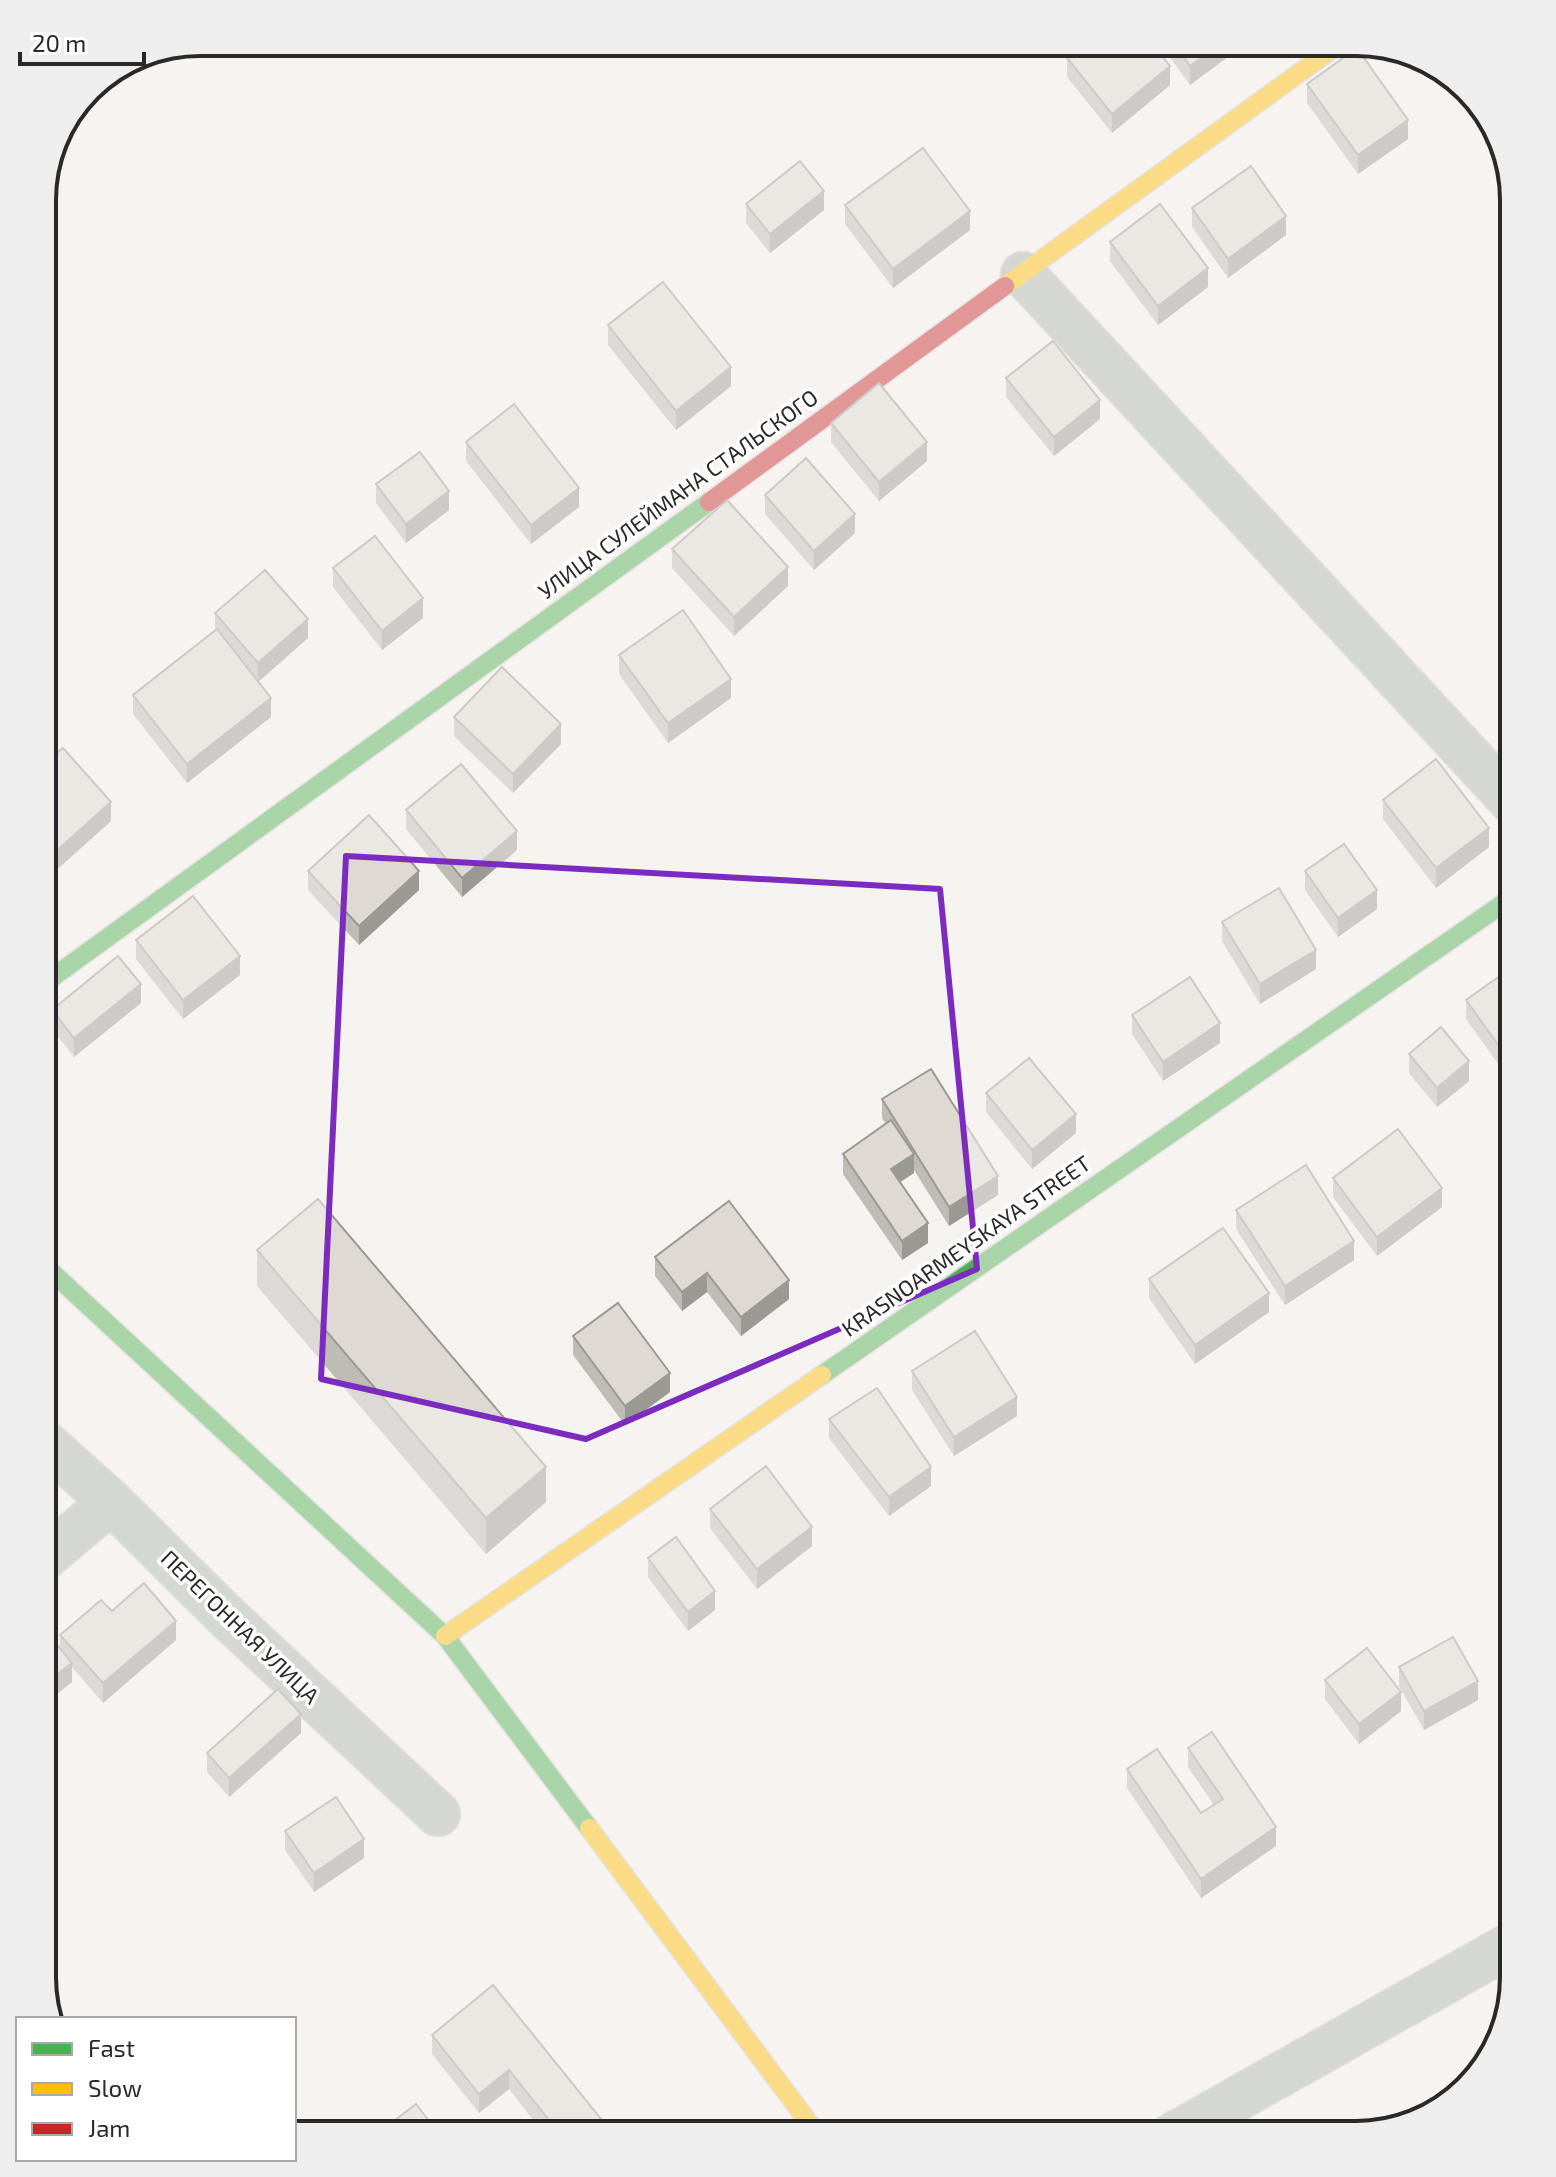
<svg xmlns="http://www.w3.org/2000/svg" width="1556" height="2177" font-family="'Exo 2',sans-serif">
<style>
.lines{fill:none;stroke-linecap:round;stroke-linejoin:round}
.street-casing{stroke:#d0cfcd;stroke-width:47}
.fast-casing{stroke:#d0cfcd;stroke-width:21}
.slow-casing{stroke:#d0cfcd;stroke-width:21}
.jam-casing{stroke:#d0cfcd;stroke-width:21}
.street{stroke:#adb5ae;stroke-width:44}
.fast{stroke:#4caf50;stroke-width:18}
.slow{stroke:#ffc107;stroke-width:18}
.jam{stroke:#c62828;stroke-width:18}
.wall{fill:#bfbbb5}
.shaded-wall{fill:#9b9994}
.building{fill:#dedad3;stroke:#9b9994;stroke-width:2}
.marked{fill:none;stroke:#7b2cbf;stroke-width:6;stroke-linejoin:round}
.labels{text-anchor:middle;stroke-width:7;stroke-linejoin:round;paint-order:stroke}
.street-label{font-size:22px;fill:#2a2927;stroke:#fff}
.rim{fill:none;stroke:#2a2927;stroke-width:4}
</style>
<rect width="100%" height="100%" fill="#f5f3f0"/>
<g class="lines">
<g class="street-casing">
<g id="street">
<polyline points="1023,274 1514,804"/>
<polyline points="42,1440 111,1502 227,1617 438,1814"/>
<polyline points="42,1560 111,1502"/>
<polyline points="1173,2135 1514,1943"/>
</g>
</g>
<g class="fast-casing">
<g id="fast">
<polyline points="42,985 709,502"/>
<polyline points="42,1263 445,1636 589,1828"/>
<polyline points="822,1375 1514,896"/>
</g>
</g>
<g class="slow-casing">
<g id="slow">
<polyline points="1005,286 1342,42"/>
<polyline points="445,1636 822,1375"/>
<polyline points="589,1828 818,2135"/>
</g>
</g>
<g class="jam-casing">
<polyline id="jam" points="709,502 1005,286"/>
</g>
<use href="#street" class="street"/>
<use href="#fast" class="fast"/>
<use href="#slow" class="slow"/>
<use href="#jam" class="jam"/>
</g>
<g class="wall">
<polygon points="1159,42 1248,42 1190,85"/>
<polygon points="1067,58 1170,85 1112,133 1067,77"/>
<polygon points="1307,84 1408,139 1358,174 1307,103"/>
<polygon points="746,204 824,210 770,253 746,223"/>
<polygon points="845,205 970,230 893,288 845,224"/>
<polygon points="1192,208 1286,235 1228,278 1192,227"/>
<polygon points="1110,242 1208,287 1158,325 1110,261"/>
<polygon points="608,325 731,386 676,430 608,345"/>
<polygon points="1006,378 1100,419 1054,456 1006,397"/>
<polygon points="831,423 927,461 879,501 831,442"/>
<polygon points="466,442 579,507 531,544 466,461"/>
<polygon points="376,484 449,510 406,543 376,503"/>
<polygon points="765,495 855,533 814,570 765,514"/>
<polygon points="672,549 788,586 734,636 672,568"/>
<polygon points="333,568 423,618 382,650 333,587"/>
<polygon points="215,613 308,638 258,682 271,717 187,783 133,714 133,695 215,631"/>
<polygon points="619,655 731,698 668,743 619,674"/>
<polygon points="454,717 561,744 513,793 454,736"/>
<polygon points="42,765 111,821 53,873 42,861"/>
<polygon points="1383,800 1489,847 1436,888 1383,819"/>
<polygon points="406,810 517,850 462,897 406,829"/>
<polygon points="308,871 419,890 359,945 308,890"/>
<polygon points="1305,871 1377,909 1338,937 1305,890"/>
<polygon points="1222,922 1316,969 1260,1004 1222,941"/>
<polygon points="136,940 240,975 183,1019 136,959"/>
<polygon points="1514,966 1514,1086 1466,1019 1466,1000"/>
<polygon points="141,1003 74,1057 52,1029 52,1010"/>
<polygon points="1132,1015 1220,1043 1163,1081 1132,1034"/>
<polygon points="1409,1054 1469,1081 1437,1107 1409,1073"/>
<polygon points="986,1093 1076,1133 1032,1169 986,1112"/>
<polygon points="882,1099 998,1195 949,1226 914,1170 914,1173 900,1182 928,1243 902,1260 843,1174 843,1154 886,1124 882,1118"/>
<polygon points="1333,1178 1442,1207 1377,1256 1333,1197"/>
<polygon points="1236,1210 1354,1260 1285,1305 1236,1229"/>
<polygon points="257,1250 546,1502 486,1554 257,1286"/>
<polygon points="655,1257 789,1299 741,1336 707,1292 682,1311 655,1276"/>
<polygon points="1149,1279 1269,1312 1195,1364 1149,1298"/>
<polygon points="573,1336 670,1392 625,1425 573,1355"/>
<polygon points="912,1371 1017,1416 954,1456 912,1390"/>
<polygon points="829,1419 931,1486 889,1516 829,1438"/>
<polygon points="710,1509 812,1546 757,1589 710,1528"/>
<polygon points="648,1558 715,1610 688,1631 648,1577"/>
<polygon points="112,1611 176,1640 103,1703 72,1667 72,1682 42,1706 42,1626 60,1649 60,1635"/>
<polygon points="1399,1667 1478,1700 1424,1730 1399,1686"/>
<polygon points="1325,1680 1401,1711 1359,1744 1325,1699"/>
<polygon points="301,1733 229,1797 207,1772 207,1753"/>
<polygon points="1188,1748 1276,1846 1201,1898 1127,1788 1127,1769 1201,1813 1214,1805 1188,1767"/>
<polygon points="285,1831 364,1858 314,1892 285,1850"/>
<polygon points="493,1985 614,2135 545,2135 509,2089 479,2113 432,2054 432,2035"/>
</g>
<g class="shaded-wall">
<polygon points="1222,42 1248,42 1190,85 1190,66"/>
<polygon points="1170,66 1170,85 1112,133 1112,114"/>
<polygon points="1408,120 1408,139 1358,174 1358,155"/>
<polygon points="824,191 824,210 770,253 770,234"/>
<polygon points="970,211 970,230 893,288 893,269"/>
<polygon points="1286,216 1286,235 1228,278 1228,259"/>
<polygon points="1208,268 1208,287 1158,325 1158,306"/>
<polygon points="731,367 731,386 676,430 676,411"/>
<polygon points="1100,400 1100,419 1054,456 1054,437"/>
<polygon points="927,442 927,461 879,501 879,482"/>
<polygon points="579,488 579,507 531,544 531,525"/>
<polygon points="449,491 449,510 406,543 406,524"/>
<polygon points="855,514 855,533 814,570 814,551"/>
<polygon points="788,567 788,586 734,636 734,617"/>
<polygon points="423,598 423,618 382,650 382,631"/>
<polygon points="308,619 308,638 258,682 258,663"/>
<polygon points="731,679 731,698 668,743 668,723"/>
<polygon points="271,698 271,717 187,783 187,764"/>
<polygon points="561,724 561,744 513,793 513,774"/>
<polygon points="111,802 111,821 53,873 53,854"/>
<polygon points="1489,828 1489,847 1436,888 1436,868"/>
<polygon points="517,831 517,850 462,897 462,878"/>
<polygon points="419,871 419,890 359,945 359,926"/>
<polygon points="1377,890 1377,909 1338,937 1338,918"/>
<polygon points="1316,950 1316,969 1260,1004 1260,984"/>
<polygon points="240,956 240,975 183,1019 183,1000"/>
<polygon points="141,984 141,1003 74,1057 74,1038"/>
<polygon points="1220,1023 1220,1043 1163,1081 1163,1062"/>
<polygon points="1469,1061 1469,1081 1437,1107 1437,1088"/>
<polygon points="1076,1114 1076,1133 1032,1169 1032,1150"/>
<polygon points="914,1154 914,1173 891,1188 891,1169"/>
<polygon points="998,1176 998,1195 949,1226 949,1207"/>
<polygon points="1442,1188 1442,1207 1377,1256 1377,1237"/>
<polygon points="928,1223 928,1243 902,1260 902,1241"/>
<polygon points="1354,1241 1354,1260 1285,1305 1285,1286"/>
<polygon points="707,1273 707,1292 682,1311 682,1292"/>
<polygon points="789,1280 789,1299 741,1336 741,1317"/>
<polygon points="1269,1293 1269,1312 1195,1364 1195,1345"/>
<polygon points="670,1373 670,1392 625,1425 625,1406"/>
<polygon points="1017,1397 1017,1416 954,1456 954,1437"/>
<polygon points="546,1467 546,1502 486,1554 486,1518"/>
<polygon points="931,1467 931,1486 889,1516 889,1497"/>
<polygon points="812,1527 812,1546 757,1589 757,1569"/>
<polygon points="715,1591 715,1610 688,1631 688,1612"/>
<polygon points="176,1621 176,1640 103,1703 103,1683"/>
<polygon points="72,1663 72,1682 42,1706 42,1686"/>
<polygon points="1478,1681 1478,1700 1424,1730 1424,1711"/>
<polygon points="1401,1692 1401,1711 1359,1744 1359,1724"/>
<polygon points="301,1714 301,1733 229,1797 229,1778"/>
<polygon points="1276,1827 1276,1846 1201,1898 1201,1879"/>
<polygon points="364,1839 364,1858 314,1892 314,1873"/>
<polygon points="509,2070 509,2089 479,2113 479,2094"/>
</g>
<g class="building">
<polygon points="1086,42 1151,42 1170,66 1112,114 1067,58"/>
<polygon points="1173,42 1222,42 1190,66"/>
<polygon points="1357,48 1408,120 1358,155 1307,84"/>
<polygon points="923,148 970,211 893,269 845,205"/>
<polygon points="800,161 824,191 770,234 746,204"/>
<polygon points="1251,166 1286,216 1228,259 1192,208"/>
<polygon points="1160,204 1208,268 1158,306 1110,242"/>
<polygon points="663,282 731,367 676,411 608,325"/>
<polygon points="1053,341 1100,400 1054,437 1006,378"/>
<polygon points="879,383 927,442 879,482 831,423"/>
<polygon points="514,404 579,488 531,525 466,442"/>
<polygon points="420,452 449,491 406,524 376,484"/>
<polygon points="806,458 855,514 814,551 765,495"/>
<polygon points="727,500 788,567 734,617 672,549"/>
<polygon points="375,536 423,598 382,631 333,568"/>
<polygon points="265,570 308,619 258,663 215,613"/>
<polygon points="683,610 731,679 668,723 619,655"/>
<polygon points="217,629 271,698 187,764 133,695"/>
<polygon points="502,667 561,724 513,774 454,717"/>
<polygon points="63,748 111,802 53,854 42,842 42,765"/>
<polygon points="1436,759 1489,828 1436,868 1383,800"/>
<polygon points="461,764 517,831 462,878 406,810"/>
<polygon points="369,815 419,871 359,926 308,871"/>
<polygon points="1344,844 1377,890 1338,918 1305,871"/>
<polygon points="1279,888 1316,950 1260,984 1222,922"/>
<polygon points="193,896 240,956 183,1000 136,940"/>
<polygon points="118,956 141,984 74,1038 52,1010"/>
<polygon points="1514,966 1514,1067 1466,1000"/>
<polygon points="1190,977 1220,1023 1163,1062 1132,1015"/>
<polygon points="1441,1027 1469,1061 1437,1088 1409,1054"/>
<polygon points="1029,1058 1076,1114 1032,1150 986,1093"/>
<polygon points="931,1069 998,1176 949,1207 882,1099"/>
<polygon points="891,1120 914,1154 891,1169 928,1223 902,1241 843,1154"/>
<polygon points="1398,1129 1442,1188 1377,1237 1333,1178"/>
<polygon points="1306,1165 1354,1241 1285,1286 1236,1210"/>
<polygon points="318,1199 546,1467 486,1518 257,1250"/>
<polygon points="729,1201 789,1280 741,1317 707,1273 682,1292 655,1257"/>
<polygon points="1223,1228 1269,1293 1195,1345 1149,1279"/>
<polygon points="618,1303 670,1373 625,1406 573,1336"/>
<polygon points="975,1331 1017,1397 954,1437 912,1371"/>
<polygon points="877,1388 931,1467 889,1497 829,1419"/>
<polygon points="766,1466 812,1527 757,1569 710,1509"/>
<polygon points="676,1537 715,1591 688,1612 648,1558"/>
<polygon points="144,1583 176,1621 103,1683 60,1635 101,1600 112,1611"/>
<polygon points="42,1626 72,1663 42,1686"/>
<polygon points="1453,1637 1478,1681 1424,1711 1399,1667"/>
<polygon points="1367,1648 1401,1692 1359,1724 1325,1680"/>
<polygon points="278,1689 301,1714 229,1778 207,1753"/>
<polygon points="1212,1732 1276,1827 1201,1879 1127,1769 1157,1749 1201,1813 1223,1799 1188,1748"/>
<polygon points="336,1797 364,1839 314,1873 285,1831"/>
<polygon points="493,1985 614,2135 561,2135 509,2070 479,2094 432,2035"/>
<polygon points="416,2104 440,2135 389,2135 384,2129"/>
</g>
<path d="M0 0H1556V2177H0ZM346 856 940 889 977 1269 586 1439 321 1379Z" fill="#f5f3f0" fill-opacity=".55" fill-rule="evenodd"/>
<path class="marked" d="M346 856 940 889 977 1269 586 1439 321 1379Z"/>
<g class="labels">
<g class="street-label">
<text transform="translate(678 494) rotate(-36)" y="8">УЛИЦА СУЛЕЙМАНА СТАЛЬСКОГО</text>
<text transform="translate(966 1246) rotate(-35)" y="8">KRASNOARMEYSKAYA STREET</text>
<text transform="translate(240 1627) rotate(44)" y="8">ПЕРЕГОННАЯ УЛИЦА</text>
</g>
</g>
<path d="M0 0H1556V2177H0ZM200 56H1356A144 144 0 0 1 1500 200V1977A144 144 0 0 1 1356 2121H200A144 144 0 0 1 56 1977V200A144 144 0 0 1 200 56Z" fill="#eee" fill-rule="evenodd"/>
<path class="rim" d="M200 56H1356A144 144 0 0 1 1500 200V1977A144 144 0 0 1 1356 2121H200A144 144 0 0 1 56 1977V200A144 144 0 0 1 200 56Z"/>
<rect x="16" y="2017" width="280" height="144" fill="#ffffff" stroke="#aaa9a9" stroke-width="2"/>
<rect x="32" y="2043" width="40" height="12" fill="#4caf50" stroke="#aaa9a9" stroke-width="2"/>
<text x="88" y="2057" font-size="24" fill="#2a2927">Fast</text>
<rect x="32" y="2083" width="40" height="12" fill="#ffc107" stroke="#aaa9a9" stroke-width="2"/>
<text x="88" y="2097" font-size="24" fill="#2a2927">Slow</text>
<rect x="32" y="2123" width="40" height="12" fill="#c62828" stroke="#aaa9a9" stroke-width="2"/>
<text x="88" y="2137" font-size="24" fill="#2a2927">Jam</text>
<path d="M20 52v12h124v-12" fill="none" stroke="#2a2927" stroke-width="4"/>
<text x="32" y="52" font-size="24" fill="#2a2927" stroke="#ffffff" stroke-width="6" paint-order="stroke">20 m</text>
</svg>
